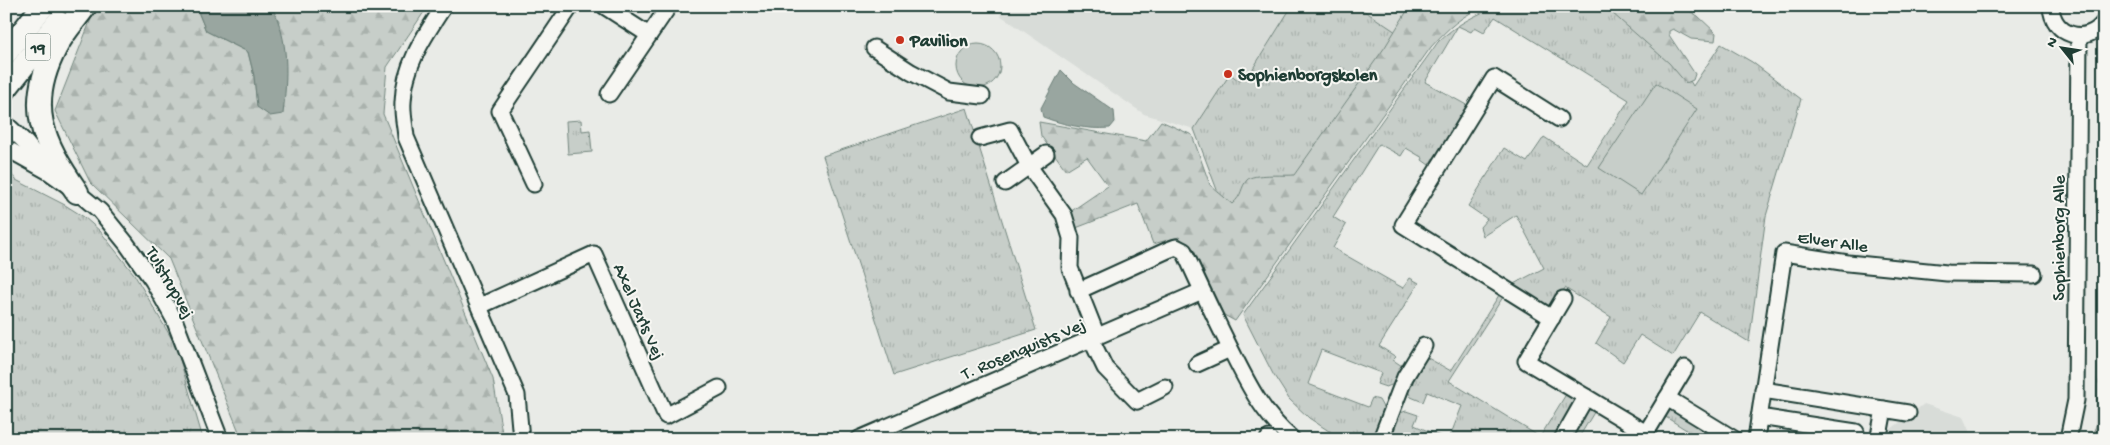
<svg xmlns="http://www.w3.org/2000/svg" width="2110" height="445" font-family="'Gochi Hand',sans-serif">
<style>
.built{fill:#d8dcd8}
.grass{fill:url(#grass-tufts);stroke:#73867e}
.forest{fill:url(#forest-firs);stroke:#73867e}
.pitch{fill:#c7cec9;stroke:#73867e}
.water{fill:#99a6a0;stroke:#687c75}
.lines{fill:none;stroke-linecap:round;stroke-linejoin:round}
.minor-casing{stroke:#1f3d34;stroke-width:19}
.highway-casing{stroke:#1f3d34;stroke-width:26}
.minor{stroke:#f6f6f2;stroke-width:15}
.highway{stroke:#f6f6f2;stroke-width:22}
.poi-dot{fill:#c8321e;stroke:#f6f6f2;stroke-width:2}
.labels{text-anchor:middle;stroke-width:4;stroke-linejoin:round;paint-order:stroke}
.shield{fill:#f6f6f2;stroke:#60746d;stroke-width:1}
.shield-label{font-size:16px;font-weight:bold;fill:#1f3d34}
.poi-label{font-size:18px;font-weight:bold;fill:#1f3d34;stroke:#f6f6f2;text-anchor:start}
.street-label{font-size:18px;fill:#1f3d34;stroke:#f6f6f2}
</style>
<defs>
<pattern id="grass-tufts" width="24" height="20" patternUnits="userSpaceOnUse" patternTransform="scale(1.25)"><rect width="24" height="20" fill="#c7cec9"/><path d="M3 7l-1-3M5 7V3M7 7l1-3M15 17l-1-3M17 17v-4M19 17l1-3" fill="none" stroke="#aab2ad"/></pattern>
<pattern id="forest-firs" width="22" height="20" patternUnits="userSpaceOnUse" patternTransform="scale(1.25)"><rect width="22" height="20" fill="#c7cec9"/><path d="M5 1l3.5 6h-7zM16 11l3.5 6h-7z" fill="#aab2ad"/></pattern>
</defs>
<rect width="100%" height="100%" fill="#e9ebe7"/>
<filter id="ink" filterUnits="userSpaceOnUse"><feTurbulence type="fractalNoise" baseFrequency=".02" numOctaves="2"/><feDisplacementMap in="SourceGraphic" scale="10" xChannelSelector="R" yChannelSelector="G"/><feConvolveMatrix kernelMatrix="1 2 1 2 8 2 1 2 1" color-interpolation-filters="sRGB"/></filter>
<g filter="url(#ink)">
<g class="built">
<polygon points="1005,6 1417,6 1228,219 1194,129 1144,114 1000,15"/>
<polygon points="1924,404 1963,417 1973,439 1878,439"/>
</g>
<g class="grass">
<polygon points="1292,6 1357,6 1399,34 1296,180 1228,219 1194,129 1230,74 1238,80 1247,78"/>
<path d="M1498 6H1611L1682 67 1693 86 1721 44 1752 62 1801 99 1766 216 1749 342 1700 312 1673 356 1640 335 1623 362 1596 343 1611 317 1565 288 1551 311 1506 288 1544 268 1516 215 1483 236 1480 227 1487 219 1468 206 1504 148 1527 162 1544 137 1587 165 1629 100 1495 17 1484 32 1475 27 1471 32 1458 26 1425 82 1470 107 1437 160 1433 158 1429 165 1422 160 1423 158 1406 148 1401 156 1379 144 1333 217 1346 225 1333 248 1403 288 1410 278 1419 283 1379 346 1396 357 1393 360 1402 366 1394 384 1386 387 1377 384 1381 373 1321 350 1308 384 1368 407 1372 398 1379 400 1384 409 1374 439H1341L1309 418 1289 399 1273 374 1243 315 1438 42C1455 25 1475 15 1498 6Z"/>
<polygon points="967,108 1036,330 894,375 823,156"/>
<polygon points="581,120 582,131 590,130 592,152 568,154 566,121"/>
<polygon points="6,167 16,180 65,205 84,217 100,231 134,274 176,346 203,439 6,439"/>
<polygon points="1501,292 1505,294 1449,381 1540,437 1568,391 1573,394 1571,398 1578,402 1557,439 1449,439 1462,406 1427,392 1423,402 1411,397 1408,391 1426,357 1451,371"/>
<polygon points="1587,403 1596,409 1578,439 1566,439"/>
<polygon points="1671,404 1727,439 1701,439 1664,416"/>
<polygon points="1406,411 1418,415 1414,425 1447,439 1389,439 1397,414"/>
</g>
<g class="forest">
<polygon points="100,6 199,6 199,14 206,31 248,52 254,76 257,106 279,21 271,6 428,6 387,67 383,114 493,379 503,439 242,439 169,259 90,182 55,111 91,19"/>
<path d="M1410 6H1486C1463 14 1447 29 1431 47L1235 321 1224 315 1194 251 1179 237 1153 244 1138 204 1076 228 1070 212 1108 186 1087 157 1066 170 1041 136 1039 122 1146 141 1161 121 1192 135 1210 185 1232 204C1243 195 1240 188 1247 180 1253 173 1283 176 1294 175L1385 47Z"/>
<polygon points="1604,6 1681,6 1698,16 1716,33 1715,41 1691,39 1673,29 1669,31 1669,35 1695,74 1693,80 1686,83 1669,63"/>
<polygon points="2104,86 2104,439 2090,439 2096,426"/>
</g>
<g class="pitch">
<circle cx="978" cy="66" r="22"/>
<polygon points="1656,83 1697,109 1641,195 1599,168"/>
</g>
<g class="water">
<path d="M199 6H271C290 40 287 77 283 114L270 116 257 107 254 76 248 52 206 31 199 14Z"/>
<path d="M1061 70 1074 83 1114 111 1115 122 1110 128C1088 130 1064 125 1043 117L1041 108Z"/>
<polygon points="1029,430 1043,439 1013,439 1015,435"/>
</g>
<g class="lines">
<g class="minor-casing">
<g id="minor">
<path d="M444 6C425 35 404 65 403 102 402 113 405 125 406 137L517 395 521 439"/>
<polyline points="604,6 649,35"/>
<path d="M2051 6C2052 36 2087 46 2104 22"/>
<polyline points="874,48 911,72 949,92 982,96"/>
<polyline points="609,94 669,6"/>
<polyline points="6,124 26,143 45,167"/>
<polyline points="980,138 1010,130 1029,166 1064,215 1071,238 1070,268 1097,336"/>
<polyline points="6,148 49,172 77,192 100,211 126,243 153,281 174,319 220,439"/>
<polyline points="1005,183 1046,154"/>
<polyline points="534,184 500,111 571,6"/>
<path d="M1078 291 1168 250 1176 247 1184 251C1199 284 1214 316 1230 348 1248 384 1261 412 1292 439"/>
<polyline points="1563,299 1526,361 1646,433 1685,368"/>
<polyline points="480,306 594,254 666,416 719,388"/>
<polyline points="1552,318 1403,225 1494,78 1559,119"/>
<polyline points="1091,339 1105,368 1137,401 1165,387"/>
<polyline points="1197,364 1230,349"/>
<polyline points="1763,390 1908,413"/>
<polyline points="1667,398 1734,439"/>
<polyline points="1759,417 1856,432"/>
<polyline points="1879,436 1884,409"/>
<polyline points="859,439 1202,291"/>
<polyline points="1268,439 1269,438"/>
<polyline points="1381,439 1405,377 1424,346"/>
<polyline points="1562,439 1586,397"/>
<polyline points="1756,439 1784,253 1848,263 1947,273 2034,274"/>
<polyline points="2068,439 2076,400 2079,36"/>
</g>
</g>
<g class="highway-casing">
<g id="highway">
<polyline points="6,53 43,6"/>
<polyline points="6,88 58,22"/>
<path d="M77 192C42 141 25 106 56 47 63 32 76 19 85 6"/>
</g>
</g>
<use href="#minor" class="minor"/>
<use href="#highway" class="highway"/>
</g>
</g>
<g class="poi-dot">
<circle cx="900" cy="40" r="5"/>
<circle cx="1228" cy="74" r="5"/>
</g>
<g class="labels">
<rect class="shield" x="25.5" y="33.5" width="25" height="27" rx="4"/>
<g class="shield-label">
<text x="38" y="53">19</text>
</g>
<g class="poi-label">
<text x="910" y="46">Pavilion</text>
<text x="1238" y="80">Sophienborgskolen</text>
</g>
<g class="street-label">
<text transform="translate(2058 238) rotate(-90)" y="6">Sophienborg Alle</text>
<text transform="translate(1833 241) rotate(8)" y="6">Elver Alle</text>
<text transform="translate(171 282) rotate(60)" y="6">Tulstrupvej</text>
<text transform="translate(640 311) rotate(66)" y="6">Axel Jarls Vej</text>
<text transform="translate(1023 348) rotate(-23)" y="6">T. Rosenquists Vej</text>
</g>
</g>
<rect width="2110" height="445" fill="none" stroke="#f6f6f2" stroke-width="25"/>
<rect x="12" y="12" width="2085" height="420" fill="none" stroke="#1f3d34" stroke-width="2" filter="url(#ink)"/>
<g transform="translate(2062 48) rotate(300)" stroke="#f6f6f2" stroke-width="4" paint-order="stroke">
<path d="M0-4L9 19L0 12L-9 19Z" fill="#1f3d34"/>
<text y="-8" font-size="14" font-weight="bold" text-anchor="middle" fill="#1f3d34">N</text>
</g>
</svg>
